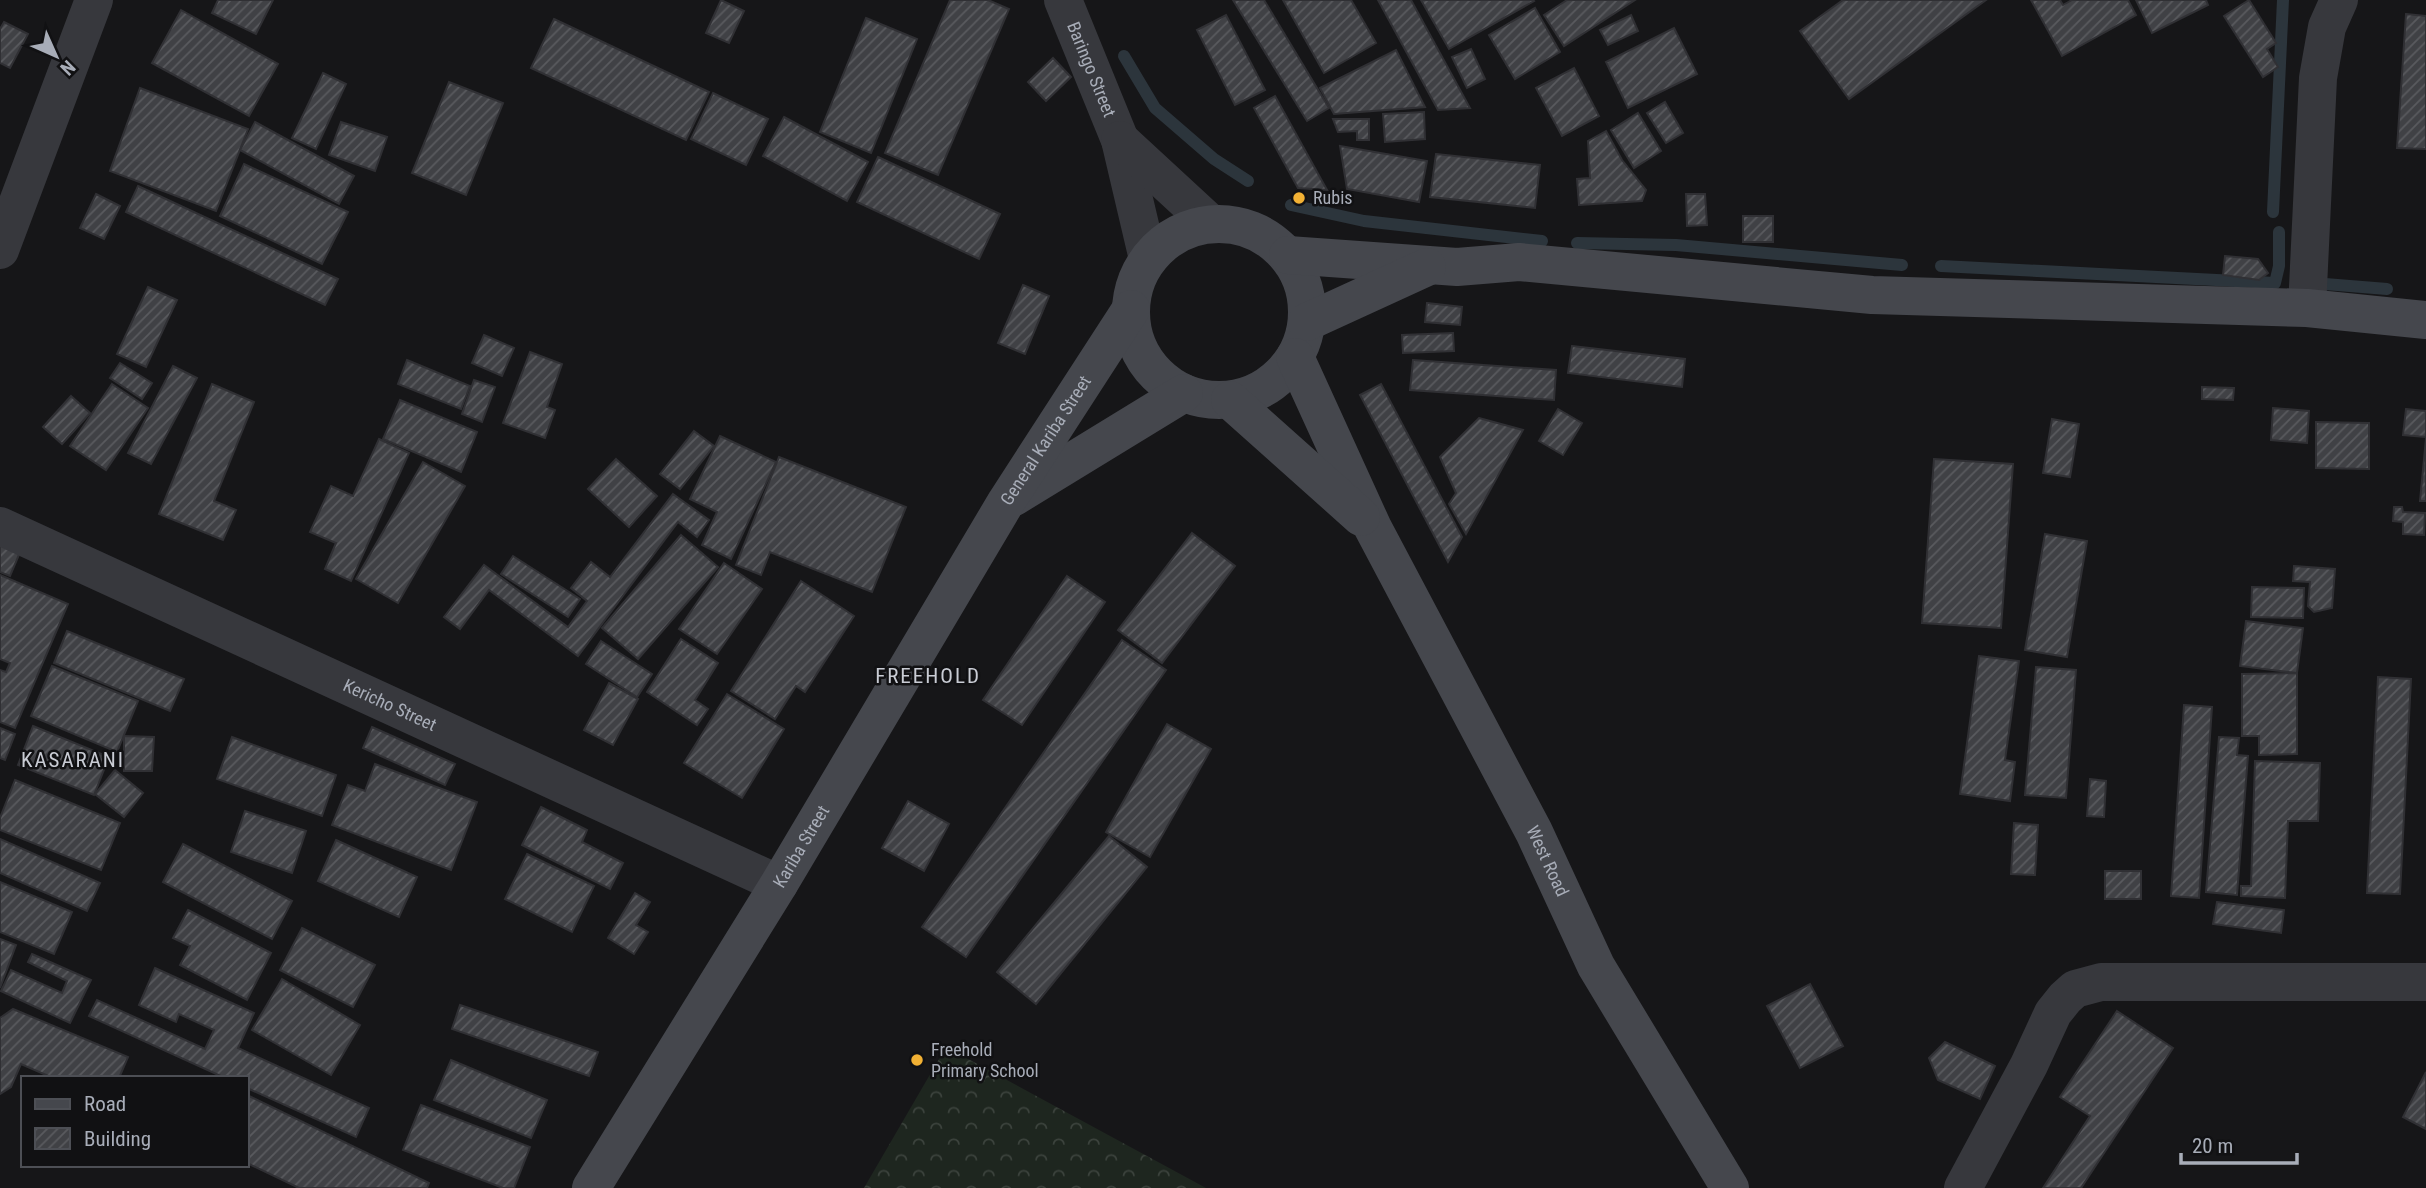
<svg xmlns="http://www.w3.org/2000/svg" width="2426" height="1188" font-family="'Roboto Condensed',sans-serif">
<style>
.forest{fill:url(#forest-crowns)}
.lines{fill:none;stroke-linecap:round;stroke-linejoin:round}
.stream{stroke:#2c353c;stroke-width:12}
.building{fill:url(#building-hatch);stroke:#303034;stroke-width:2}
.street{stroke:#37383d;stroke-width:38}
.secondary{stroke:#45474d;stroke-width:38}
.poi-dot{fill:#f2b134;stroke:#111113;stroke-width:2.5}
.labels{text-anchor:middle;stroke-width:5;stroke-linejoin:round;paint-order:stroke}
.street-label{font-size:18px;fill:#a8adb8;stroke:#111113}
.poi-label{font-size:18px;fill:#a8adb8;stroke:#111113;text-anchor:start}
.quarter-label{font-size:21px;letter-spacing:2px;fill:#c9ccd4;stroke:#111113}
</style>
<defs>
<pattern id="forest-crowns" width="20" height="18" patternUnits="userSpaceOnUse" patternTransform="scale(1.75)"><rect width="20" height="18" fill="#1e261f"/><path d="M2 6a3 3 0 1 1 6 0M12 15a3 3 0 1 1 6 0" fill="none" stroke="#3c433d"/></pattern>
<pattern id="building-hatch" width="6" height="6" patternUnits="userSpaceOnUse" patternTransform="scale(1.75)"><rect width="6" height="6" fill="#404145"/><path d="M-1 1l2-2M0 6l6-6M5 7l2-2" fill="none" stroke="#595a5e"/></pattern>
</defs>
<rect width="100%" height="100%" fill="#161618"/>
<polygon class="forest" points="946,1047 1206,1188 864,1188"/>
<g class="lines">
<g class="stream">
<polyline points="1124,56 1155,108 1214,159 1248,181"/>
<polyline points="1291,205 1364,221 1542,241"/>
<polyline points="2273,212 2283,0"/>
<polyline points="1577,243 1676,245 1902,265"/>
<polyline points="1941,266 2275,283 2279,266 2279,232"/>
<polyline points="2325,284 2387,289"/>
</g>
</g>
<g class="building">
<polygon points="218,0 273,0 256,34 212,13"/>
<polygon points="721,0 744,11 729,43 706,33"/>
<polygon points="950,0 988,0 1009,9 938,175 885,153"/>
<polygon points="1233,0 1264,0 1329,108 1307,121"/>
<polygon points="1283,0 1351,0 1376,43 1324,73"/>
<polygon points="1378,0 1411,0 1470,108 1438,110"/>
<polygon points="1421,0 1533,0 1534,1 1449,49"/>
<polygon points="1567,0 1635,0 1564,46 1544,15"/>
<polygon points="1843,0 1986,0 1849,99 1800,31"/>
<polygon points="2031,0 2060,0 2063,5 2072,0 2128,0 2136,15 2062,56"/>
<polygon points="2136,0 2206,0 2208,5 2152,33"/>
<polygon points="2249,0 2276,43 2267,49 2278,67 2263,77 2224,16"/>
<polygon points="1535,8 1560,52 1515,79 1489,35"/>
<polygon points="181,10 278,64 249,116 152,63"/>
<polygon points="2406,14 2426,16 2426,149 2397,148"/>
<polygon points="1226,15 1265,90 1235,105 1197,30"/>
<polygon points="1631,15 1638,31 1608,45 1600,30"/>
<polygon points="866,18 917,39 871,153 820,132"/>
<polygon points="554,19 709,92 686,140 531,68"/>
<polygon points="4,22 28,34 10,68 0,63 0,29"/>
<polygon points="1674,28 1697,74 1628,108 1606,62"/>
<polygon points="1471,49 1485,79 1467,88 1452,57"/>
<polygon points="1396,50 1425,107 1334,114 1320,88"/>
<polygon points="1053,58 1071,77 1046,101 1028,82"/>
<polygon points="1574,68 1599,116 1562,136 1536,88"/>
<polygon points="323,73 346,84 316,149 292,138"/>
<polygon points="449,82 503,103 466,195 412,173"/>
<polygon points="140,88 248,129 216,211 110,171"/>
<polygon points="713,93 768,119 746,165 691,139"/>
<polygon points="1275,96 1327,190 1298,188 1254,108"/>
<polygon points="1665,102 1683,133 1666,143 1647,113"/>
<polygon points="1424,112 1425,139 1385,142 1383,114"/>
<polygon points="1638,113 1661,151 1634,168 1611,130"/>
<polygon points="784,117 868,162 847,201 763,156"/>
<polygon points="1333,119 1369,119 1369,140 1357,140 1357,131 1338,132"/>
<polygon points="255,122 354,176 339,204 240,150"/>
<polygon points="341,122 387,137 375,171 329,155"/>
<polygon points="1606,131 1622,160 1646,190 1642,201 1579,205 1577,179 1590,178 1588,141"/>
<polygon points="1340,146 1427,161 1419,202 1347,189"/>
<polygon points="1436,154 1540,165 1535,208 1430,197"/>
<polygon points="878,157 1000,214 979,259 857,202"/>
<polygon points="244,164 348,212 322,264 220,216"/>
<polygon points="138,186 338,279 325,305 126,212"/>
<polygon points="96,194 120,206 104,239 80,228"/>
<polygon points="1686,194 1705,194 1707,225 1687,226"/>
<rect x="1743" y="216" width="30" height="26"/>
<polygon points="2225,256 2258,259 2268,273 2259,280 2223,275"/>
<polygon points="1023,285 1049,296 1025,354 998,343"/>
<polygon points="148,287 177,300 146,367 117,354"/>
<polygon points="1427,303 1462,307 1460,325 1425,322"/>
<polygon points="1453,333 1454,351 1403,353 1402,335"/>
<polygon points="484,335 514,348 502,376 472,363"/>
<polygon points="1572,346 1685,359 1682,387 1568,373"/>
<polygon points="530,352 562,364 547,407 555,410 545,438 503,423"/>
<polygon points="407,360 470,386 461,409 398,384"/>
<polygon points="1413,360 1556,370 1554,400 1410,390"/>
<polygon points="120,363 152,383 142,399 110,378"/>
<polygon points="173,366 197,378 151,464 128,453"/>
<polygon points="474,380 495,387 482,422 462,414"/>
<polygon points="112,384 148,408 106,470 70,446"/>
<polygon points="212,384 254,402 214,501 236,510 223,540 159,514"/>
<polygon points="1381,384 1462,537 1448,562 1360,395"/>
<polygon points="2202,387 2234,388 2233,400 2202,399"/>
<polygon points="71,396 90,413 62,444 43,427"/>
<polygon points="400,400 477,432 461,472 383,439"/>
<polygon points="2273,408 2309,411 2307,443 2271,440"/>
<polygon points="1558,409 1582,423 1563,455 1539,441"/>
<polygon points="2406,409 2426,411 2426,437 2403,435"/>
<polygon points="1479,418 1523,430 1466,534 1449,504 1456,493 1440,457"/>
<polygon points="2052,419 2079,424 2070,477 2043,473"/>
<polygon points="2316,422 2369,423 2369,469 2316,468"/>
<polygon points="694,431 714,446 680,489 660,474"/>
<polygon points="720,436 776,462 731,559 702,545 717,512 690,499"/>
<polygon points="2426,438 2426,501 2420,501"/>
<polygon points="379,439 409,453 351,581 325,569 336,543 310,532 331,486 353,496"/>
<polygon points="779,457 906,507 872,592 770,552 761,575 736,565"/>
<polygon points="616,459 657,496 629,527 588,489"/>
<polygon points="1934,459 2013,464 2001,628 1922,623"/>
<polygon points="423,462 465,486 398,603 356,579"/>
<polygon points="673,494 709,520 697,537 678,522 578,656 489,590 460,629 444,617 484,565 568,627 587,601 571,588 591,562 610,577"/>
<polygon points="2394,507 2402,507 2403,512 2425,513 2424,535 2403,534 2403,522 2393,521"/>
<polygon points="1192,533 1235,566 1162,663 1118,630"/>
<polygon points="2045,534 2087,541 2067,657 2025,650"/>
<polygon points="681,535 718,567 638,659 602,628"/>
<polygon points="0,541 21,550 10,576 0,572"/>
<polygon points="513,556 580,599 568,617 501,574"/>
<polygon points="724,563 762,589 717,654 679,629"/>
<polygon points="2294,566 2335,569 2332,608 2314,612 2308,606 2310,582 2293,581"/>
<polygon points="0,575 68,604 15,728 0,722 0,670 6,672 10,663 0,659"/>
<polygon points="1067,576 1105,602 1022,725 983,700"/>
<polygon points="801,581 854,616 805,692 796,686 775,719 731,691"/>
<polygon points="2252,587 2304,588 2303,618 2251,617"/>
<polygon points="2246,621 2303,628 2297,673 2240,666"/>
<polygon points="67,631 184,679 170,711 54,663"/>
<polygon points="681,639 718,663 695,700 708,709 697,725 647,692"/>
<polygon points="1122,640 1166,670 966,957 922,927"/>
<polygon points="601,641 652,674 637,697 586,664"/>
<polygon points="1979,656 2019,661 2005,760 2015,762 2010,801 1960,794"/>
<polygon points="52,666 138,701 117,752 31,716"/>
<polygon points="2036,667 2076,670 2066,798 2025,795"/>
<polygon points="2297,673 2297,754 2259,755 2259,736 2242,736 2242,674"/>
<polygon points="2378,677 2411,679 2400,894 2367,893"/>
<polygon points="609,683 638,699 613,745 584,730"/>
<polygon points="727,694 784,729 742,798 684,763"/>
<polygon points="2184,705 2212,707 2199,898 2171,896"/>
<polygon points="1167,724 1211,749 1150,857 1106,832"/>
<polygon points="33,726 109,757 94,795 18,765"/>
<polygon points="372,727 455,764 445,785 363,748"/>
<polygon points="0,728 15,734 5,760 0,758"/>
<polygon points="124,736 154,737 152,771 124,771"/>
<polygon points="232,737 336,775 322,816 217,779"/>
<polygon points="2219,737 2239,738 2237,755 2248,756 2237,895 2206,892"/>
<polygon points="2255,761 2320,763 2318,821 2288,821 2285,898 2241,896 2241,886 2251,886"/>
<polygon points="375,764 477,802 451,870 332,825 348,785 365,791"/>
<polygon points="115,770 143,793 124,817 95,794"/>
<polygon points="2090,779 2106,781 2104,817 2087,816"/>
<polygon points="15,780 120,823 101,870 0,830 0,818"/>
<polygon points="908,801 949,824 924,871 882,848"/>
<polygon points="541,807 587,830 582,842 623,863 610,889 522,845"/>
<polygon points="245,811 306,831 292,873 231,852"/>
<polygon points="2014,823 2038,825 2035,875 2011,874"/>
<polygon points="1109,836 1147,867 1036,1004 997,972"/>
<polygon points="0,839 100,883 87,911 0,873"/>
<polygon points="336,840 417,877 399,917 318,881"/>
<polygon points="183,844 292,901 272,939 163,882"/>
<polygon points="527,854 594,886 572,932 505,899"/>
<rect x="2105" y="871" width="36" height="28"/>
<polygon points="0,882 72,912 54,954 0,932"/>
<polygon points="635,893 650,902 636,925 648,932 634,954 608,938"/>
<polygon points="2217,902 2284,910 2281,933 2213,924"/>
<polygon points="188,910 271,953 247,1000 180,965 190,946 173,938"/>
<polygon points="302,928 375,965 353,1007 280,970"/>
<polygon points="0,939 16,945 0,988"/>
<polygon points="32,954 91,980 70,1023 1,991 11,970 62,993 67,981 28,962"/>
<polygon points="155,968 254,1013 238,1048 369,1108 356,1137 247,1088 247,1078 225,1078 89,1016 97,1000 205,1049 214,1030 179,1014 176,1022 139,1005"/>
<polygon points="282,979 360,1025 331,1075 252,1030"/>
<polygon points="1810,984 1843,1046 1800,1068 1767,1006"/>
<polygon points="460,1005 598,1052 589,1076 452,1029"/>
<polygon points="13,1009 128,1057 119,1078 53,1078 21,1064 11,1087 0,1094 0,1018"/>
<polygon points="2117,1011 2173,1048 2081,1188 2043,1188 2090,1116 2060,1097"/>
<polygon points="1945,1042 1995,1066 1980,1099 1938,1080 1929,1058"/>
<polygon points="451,1060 547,1100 531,1138 434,1100"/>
<polygon points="2426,1072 2426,1129 2403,1117"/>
<polygon points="247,1095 429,1183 427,1188 299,1188 247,1163"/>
<polygon points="421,1105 530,1147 514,1188 503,1188 403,1150"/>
</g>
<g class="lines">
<g class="street">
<path id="s1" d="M1063 0 1120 140 1148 259"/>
<polyline points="1120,140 1211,224"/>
<polyline points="0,250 94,0"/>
<polyline points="2307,308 2318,78 2327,27 2339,0"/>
<path id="s2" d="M0 526 779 884"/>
<polyline points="1963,1188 2029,1065 2053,1013 2065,998 2075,989 2101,982 2426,982"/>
</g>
<g class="secondary">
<circle cx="1219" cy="312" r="88"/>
<polyline points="1288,255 1457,267 1519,262 1872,295 2307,308 2426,320"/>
<polyline points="1307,322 1427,267"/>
<path id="s3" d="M1295 357 1373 528 1534 832 1596 966 1730 1188"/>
<polyline points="1230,400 1361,517"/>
<polyline points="1014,497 1184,393"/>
<path id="s4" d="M591 1188 779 884 1006 502 1131 309"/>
</g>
</g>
<g class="poi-dot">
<circle cx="1299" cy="198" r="7"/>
<circle cx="917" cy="1060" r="7"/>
</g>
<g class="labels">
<g class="street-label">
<text dy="6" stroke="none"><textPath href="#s1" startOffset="75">Baringo Street</textPath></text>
<text dy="6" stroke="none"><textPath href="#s4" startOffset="875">General Kariba Street</textPath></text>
<text dy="6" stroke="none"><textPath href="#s2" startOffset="429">Kericho Street</textPath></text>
<text dy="6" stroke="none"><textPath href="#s4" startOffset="401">Kariba Street</textPath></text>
<text dy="6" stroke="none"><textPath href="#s3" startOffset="564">West Road</textPath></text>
</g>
<g class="poi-label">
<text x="1313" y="204">Rubis</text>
<text x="931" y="1056">Freehold<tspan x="931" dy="21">Primary School</tspan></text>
</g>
<g class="quarter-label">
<text x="928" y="683">FREEHOLD</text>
<text x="73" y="767">KASARANI</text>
</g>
</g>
<rect x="21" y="1076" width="228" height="91" fill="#111113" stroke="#4d4f55" stroke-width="2"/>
<rect x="35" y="1099" width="35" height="10" fill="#45474d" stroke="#4d4f55" stroke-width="2"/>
<text x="84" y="1111" font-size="21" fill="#a8adb8">Road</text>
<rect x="35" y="1128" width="35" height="21" fill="url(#building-hatch)" stroke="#4d4f55" stroke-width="2"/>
<text x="84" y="1146" font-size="21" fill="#a8adb8">Building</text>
<g transform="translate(56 56) rotate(135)" stroke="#111113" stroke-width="5" paint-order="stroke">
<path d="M0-5L12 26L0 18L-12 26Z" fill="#a8adb8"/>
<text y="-10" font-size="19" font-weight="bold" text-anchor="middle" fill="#a8adb8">N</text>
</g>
<path d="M2181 1153v10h116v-10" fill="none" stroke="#a8adb8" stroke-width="3.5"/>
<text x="2192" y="1153" font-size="21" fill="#a8adb8" stroke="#111113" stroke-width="5" paint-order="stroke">20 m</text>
</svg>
